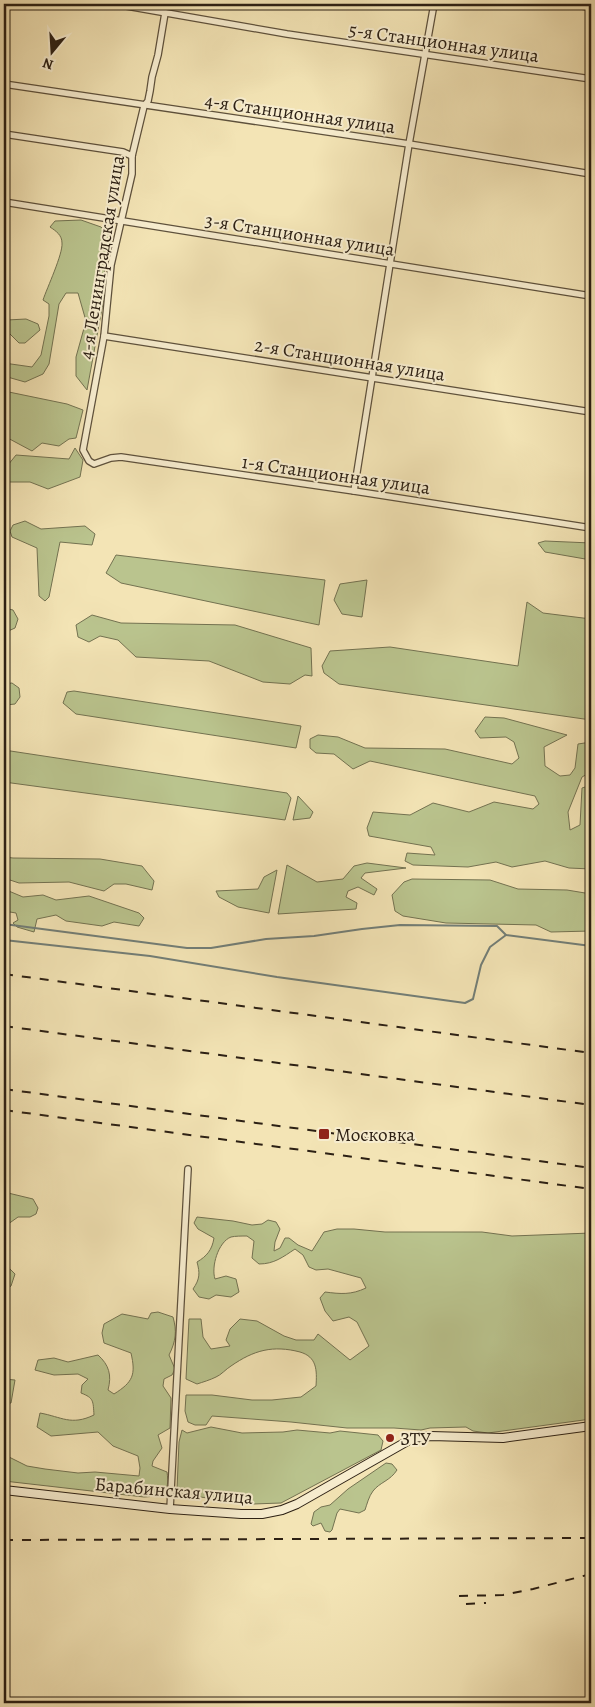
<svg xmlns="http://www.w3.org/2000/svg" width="595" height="1707" font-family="Alegreya,serif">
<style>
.green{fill:#bac48e;stroke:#737251}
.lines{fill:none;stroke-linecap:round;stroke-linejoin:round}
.stream{stroke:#727e77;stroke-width:2}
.minor-casing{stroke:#5e513c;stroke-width:8}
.secondary-casing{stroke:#2c2014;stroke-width:10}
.minor{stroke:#f7edcf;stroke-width:5.5}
.secondary{stroke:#f7edcf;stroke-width:8}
.rail{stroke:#2c2014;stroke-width:2;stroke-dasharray:9 9;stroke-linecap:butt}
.poi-dot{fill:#8f2418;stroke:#f7edcf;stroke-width:2}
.labels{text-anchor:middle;stroke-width:4;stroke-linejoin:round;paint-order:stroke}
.street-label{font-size:19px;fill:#2c2014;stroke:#f7edcf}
.poi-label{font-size:19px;fill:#2c2014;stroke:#f7edcf;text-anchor:start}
</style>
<rect width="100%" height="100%" fill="#f3e4b5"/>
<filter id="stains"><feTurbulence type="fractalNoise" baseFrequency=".004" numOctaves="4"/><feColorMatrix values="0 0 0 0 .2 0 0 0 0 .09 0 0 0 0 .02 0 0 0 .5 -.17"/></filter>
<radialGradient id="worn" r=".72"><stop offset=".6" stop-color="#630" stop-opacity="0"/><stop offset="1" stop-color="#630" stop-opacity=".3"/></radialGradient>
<g class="green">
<path d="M81 220 101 227 110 236V257L102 261 107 281 87 390 76 376V357L86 321 78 293H66L59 304 49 364 43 374 25 382 4 376V363L32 367 41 355 49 316V304L43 300C47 288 63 254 62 243 62 235 56 231 50 227L55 221Z"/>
<polygon points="4,318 7,320 26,319 38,324 40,330 25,343 19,343 4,328"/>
<polygon points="4,391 67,404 83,410 76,438 69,439 59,446 42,443 32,451 4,436"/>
<polygon points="75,448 83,460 80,477 48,489 30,482 4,482 4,467 8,465 16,455 69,459"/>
<polygon points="25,521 41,529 85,526 95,534 92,545 60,542 49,597 45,601 39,596 37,548 12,537 10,531 13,525"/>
<polygon points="545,541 591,543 591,560 545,552 538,543"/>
<polygon points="116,555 325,580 319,625 121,583 106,573"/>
<polygon points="367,580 362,617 342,614 334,600 340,584"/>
<polygon points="527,602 543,613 591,619 591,720 339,684 324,673 322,666 330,651 390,647 518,666"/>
<polygon points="4,608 13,610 18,619 15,628 6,632 4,631"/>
<polygon points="92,615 121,623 235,625 311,648 312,676 305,675 290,684 263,682 209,661 136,657 118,640 100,636 89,642 78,637 76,625"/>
<polygon points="12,683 19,688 20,697 15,704 6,705 4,703 4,684"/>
<polygon points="74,691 301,726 296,748 76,714 63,703 67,692"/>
<polygon points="485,717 504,718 567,735 544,747 545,766 560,776 570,775 575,768 578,744 591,742 591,772 582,777 568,812 570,830 580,825 582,788 591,785 591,869 569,868 545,861 512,867 496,862 468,867 413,865 405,861 407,853 435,855 431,847 369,836 367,828 373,812 410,815 433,803 469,812 494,802 533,809 539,804 535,796 370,761 353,769 334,754 316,753 310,748 310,739 318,735 338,737 365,748 445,749 512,764 519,758 514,742 506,737 480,738 475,731"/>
<polygon points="4,750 287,793 291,798 285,820 4,782"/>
<polygon points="298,796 313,812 310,818 293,820"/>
<polygon points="4,857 13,858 100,859 142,866 154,881 152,890 126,884 114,884 104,891 69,882 19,883 4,878"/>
<polygon points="367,863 406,868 365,873 361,878 377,889 374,895 358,887 348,891 346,897 357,903 356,909 278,914 287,865 317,882 343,879 354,866"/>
<polygon points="277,870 269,913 238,907 219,897 216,891 258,889 264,877"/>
<polygon points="412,879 490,880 518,889 567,890 591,894 591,931 551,932 536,925 446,923 403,916 395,911 392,895 404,882"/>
<polygon points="4,889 23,897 43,895 56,900 89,896 139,913 144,918 139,926 114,922 102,926 66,921 56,915 37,919 34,932 17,927 13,923 18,920 16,913 4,911"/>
<polygon points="4,1192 33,1199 38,1208 36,1214 30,1217 18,1217 4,1227"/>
<path d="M197 1217 233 1221 252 1225 262 1224 268 1220 276 1222 280 1229 275 1242 274 1251 280 1248 285 1238H289L298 1245 312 1251 324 1232 337 1229H354L385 1232H482L512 1236 591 1233V1419L488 1433 473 1431 466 1427 430 1428 421 1430 394 1428H347L291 1422 212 1416 206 1425H195L188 1422 185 1411 186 1395H212L252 1400H272L301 1397 316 1386C317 1370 317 1357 300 1352 273 1345 254 1350 231 1366 226 1369 221 1375 216 1377 210 1380 203 1382 197 1384L186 1379 189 1319H201L203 1337 211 1349 230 1346 226 1340 230 1329 240 1319 257 1321 284 1336 296 1340H314L318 1334 350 1360 369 1346 357 1322 349 1317 333 1321 325 1311 320 1298 325 1292C341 1294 351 1295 366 1288L361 1278 328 1269 316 1270 309 1267 303 1255 295 1249C283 1257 274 1264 259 1264L252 1258 254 1241 247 1236C242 1236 235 1236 231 1237 218 1242 211 1267 215 1279L226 1276 236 1279 239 1292 231 1297 216 1295 209 1299 199 1297 193 1289C200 1279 200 1273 197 1262 207 1256 212 1250 214 1238L198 1229 194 1223Z"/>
<polygon points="8,1267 15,1274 11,1286 4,1291 4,1269"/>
<path d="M158 1312 173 1317C177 1331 176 1341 169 1355L175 1369 172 1375 164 1379 163 1386 171 1398 170 1428 158 1435 162 1448 153 1461 152 1466 167 1472C170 1493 163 1496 144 1497L4 1481V1456H7L27 1466 45 1469 78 1473 95 1472 139 1476 140 1468 138 1456 113 1446 98 1432 51 1436 37 1427 40 1413C62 1417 71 1426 94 1415 93 1401 94 1398 81 1393L82 1385 88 1379 78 1374 54 1375 35 1370 38 1360 54 1358 68 1362 98 1355C109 1365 112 1375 108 1390L114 1394C133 1382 136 1375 131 1353L104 1343 102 1333 104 1324 122 1314 148 1319 151 1313Z"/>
<polygon points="4,1379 15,1380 11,1403 4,1404"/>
<polygon points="211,1427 242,1433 283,1432 297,1430 330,1433 340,1431 378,1435 383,1441 381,1450 281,1503 253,1504 185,1495 177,1490 179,1442 182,1430 187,1433"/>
<path d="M386 1463 392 1464 397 1470C390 1481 380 1482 373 1491 369 1496 367 1504 365 1510L359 1513 340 1509 337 1513 332 1530 330 1532 325 1531 321 1523 313 1526 311 1524 314 1512 321 1507 330 1505 348 1489Z"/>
</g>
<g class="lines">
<g class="stream">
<polyline points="4,924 187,948 211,948 266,939 314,936 362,929 400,925 497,926 506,935 591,946"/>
<polyline points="4,940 150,956 277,977 465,1003 473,999 481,965 490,947 506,935"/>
</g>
<g class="minor-casing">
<g id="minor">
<polyline points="115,4 287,34 591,79"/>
<polyline points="165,13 158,55 152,77 150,91 148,101 144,106 132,156 132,174 111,265 104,336 83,450 89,461 94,464 111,458 121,457 354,491 591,528"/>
<polyline points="4,84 409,144 591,174"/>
<polyline points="4,134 123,152 132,156"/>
<polyline points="4,202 591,296"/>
<polyline points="104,336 591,412"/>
<polyline points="354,491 409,144 434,4"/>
<polyline points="170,1509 188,1169"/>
</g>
</g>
<g class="secondary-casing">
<g id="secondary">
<polyline points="574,4 591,6"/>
<polyline points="4,1490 170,1509 241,1514 262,1514 282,1510 297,1504 413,1438 431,1436 503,1438 591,1426"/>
</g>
</g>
<use href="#minor" class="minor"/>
<use href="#secondary" class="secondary"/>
<g class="rail">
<polyline points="4,974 591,1053"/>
<polyline points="4,1026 591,1105"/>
<polyline points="4,1089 591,1168"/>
<polyline points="4,1110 591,1189"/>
<polyline points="4,1540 591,1538"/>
<polyline points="587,1589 591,1588"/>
<polyline points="459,1596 503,1595 533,1589 591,1574"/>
<polyline points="466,1604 486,1603"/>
</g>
</g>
<g class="poi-dot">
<rect x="318" y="1128" width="12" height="12" rx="2.5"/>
<circle cx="390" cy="1438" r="5"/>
</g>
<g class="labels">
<g class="street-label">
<text transform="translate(444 42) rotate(8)" y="7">5-я Станционная улица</text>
<text transform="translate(300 113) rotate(8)" y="7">4-я Станционная улица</text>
<text transform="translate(300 234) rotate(9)" y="7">3-я Станционная улица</text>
<text transform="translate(101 257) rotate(-81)" y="7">4-я Ленинградская улица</text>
<text transform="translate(350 359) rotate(9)" y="7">2-я Станционная улица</text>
<text transform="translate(336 474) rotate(8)" y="7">1-я Станционная улица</text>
<text transform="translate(174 1490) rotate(5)" y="7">Барабинская улица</text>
</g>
<g class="poi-label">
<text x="335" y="1141">Московка</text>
<text x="400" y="1445">ЗТУ</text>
</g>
</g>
<rect width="595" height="1707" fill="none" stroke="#f3e4b5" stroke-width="20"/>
<rect x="5" y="5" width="585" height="1697" fill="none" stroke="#2c2014" stroke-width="2.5"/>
<rect x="10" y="10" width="575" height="1687" fill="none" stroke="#2c2014"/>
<g transform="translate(52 52) rotate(198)" stroke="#f7edcf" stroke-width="4" paint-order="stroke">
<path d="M0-4L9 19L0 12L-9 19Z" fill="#2c2014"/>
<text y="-8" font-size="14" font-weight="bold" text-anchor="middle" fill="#2c2014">N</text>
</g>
<rect width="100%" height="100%" filter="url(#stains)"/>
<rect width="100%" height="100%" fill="url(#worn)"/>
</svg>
